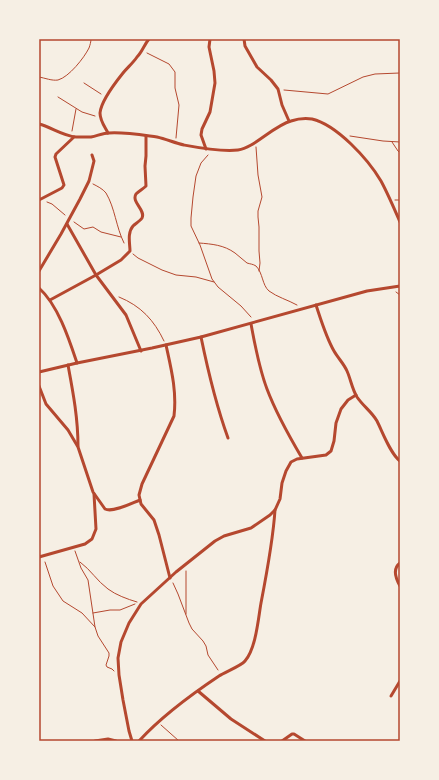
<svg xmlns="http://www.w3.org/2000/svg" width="439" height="780" font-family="'Golos Text',sans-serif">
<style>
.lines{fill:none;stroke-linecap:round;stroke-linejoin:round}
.path{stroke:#b5482f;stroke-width:1}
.minor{stroke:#b5482f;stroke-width:3}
.neatline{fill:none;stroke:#b5482f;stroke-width:1.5}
</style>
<rect width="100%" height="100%" fill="#f6efe4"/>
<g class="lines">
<g class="path">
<polyline points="147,53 169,64 175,72 175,88 179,105 176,138"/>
<path d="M39 77C45 78 52 81 58 80 69 77 84 58 89 48 90 45 91 42 91 39"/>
<polyline points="84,83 101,94"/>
<polyline points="284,90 328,94 363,77 375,74 400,73"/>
<polyline points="58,97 82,112 95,116"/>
<polyline points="72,131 76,109"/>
<polyline points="350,136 383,141 400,142"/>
<polyline points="392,142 398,151 400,153"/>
<polyline points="256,147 258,175 262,197 258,211 258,217 259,227 259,251 260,263 259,271"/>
<polyline points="208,155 201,163 196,176 193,197 191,218 191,226 200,245 212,279 218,287 241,306 251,317"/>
<path d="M93 184C97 186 103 189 106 193 115 208 116 227 124 243"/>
<polyline points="395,200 400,200"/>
<polyline points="47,202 52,204 65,215"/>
<polyline points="74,222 84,229 93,227 101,232 121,237"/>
<path d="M199 243C212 244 224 245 235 253 239 256 243 260 247 263 250 264 253 264 256 266 263 273 262 285 269 291 277 297 288 300 297 305"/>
<polyline points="133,254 138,258 162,270 176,275 196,277 214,282"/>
<polyline points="396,292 400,295"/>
<path d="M119 297C141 306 154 320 164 341"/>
<polyline points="75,551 81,568 88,580 95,627 98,636 109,653 109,656 106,665 107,667 112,669 114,671"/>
<polyline points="45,562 53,586 63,601 82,613 95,627"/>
<path d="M80 562C91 570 97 581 108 589 116 595 127 599 137 602"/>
<polyline points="186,571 186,614"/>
<polyline points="173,583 178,594 189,623 192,629 203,641 206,646 208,655 218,670"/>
<polyline points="93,613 110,610 120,610 135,604"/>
<polyline points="161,725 179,741"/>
</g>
<g class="minor">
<polyline points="244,39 245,46 257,67 271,80 278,89 282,105 289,121"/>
<path d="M39 124C51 127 63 136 76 137 81 137 86 137 91 137 97 136 103 133 109 133 125 132 142 135 157 137 166 139 175 143 184 145 200 148 221 152 238 150 254 148 273 126 291 121 297 119 305 118 312 119 337 125 368 159 381 181 388 194 394 208 400 222"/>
<path d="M108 133C105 127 100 121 100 113 101 101 115 83 123 73 127 68 133 63 137 57 142 52 144 45 149 39"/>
<polyline points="206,149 201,135 202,129 210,112 215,83 214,71 209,47 210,39"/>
<polyline points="39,200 62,188 64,185 55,157 56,154 74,137"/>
<polyline points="67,224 96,275 126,315 141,351"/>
<polyline points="39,271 61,234 80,199 89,181 94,161 92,155"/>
<path d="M39 288C58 305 69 339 77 363"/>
<path d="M50 300 96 275 121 260 130 251C130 244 127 233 133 226 135 224 140 221 142 218 146 210 131 202 136 194 139 191 143 189 146 186L145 166 146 156V136"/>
<path d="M316 305C321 320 326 337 334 351 338 358 344 364 347 371 351 380 352 389 357 397 363 406 372 412 377 421 383 433 390 453 400 461"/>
<path d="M251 324C255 346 259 368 267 389 276 413 289 436 302 458"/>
<path d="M201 337C208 371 216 405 228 438"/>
<path d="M166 345C171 368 177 391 174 416L142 484 139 495 141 504 154 520 159 535 170 578"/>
<path d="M68 365C73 392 78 418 78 446"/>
<polyline points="39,372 77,363 152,348 201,337 367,291 400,286"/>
<path d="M39 386 46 404 68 430 78 447 93 492 105 509C113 513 132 503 140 500"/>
<polyline points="39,557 85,544 92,539 96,529 94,494"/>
<path d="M400 563C392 569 396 579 400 586"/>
<polyline points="198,691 231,719 265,741"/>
<polyline points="391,696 400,681"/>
<polyline points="95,741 108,739 116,741"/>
<polyline points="132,741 129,731 123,700 119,675 118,658 121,642 129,623 141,604 176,572 215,541 224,536 251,528 270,515 275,510 280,499 282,483 286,471 291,462 297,459 326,455 331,451 334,441 336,423 341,409 348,400 356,395"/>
<path d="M139 741C161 717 192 694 219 676 225 672 241 666 245 661 256 648 258 620 261 603 267 572 273 541 275 510"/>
<polyline points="282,741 292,734 294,734 305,741"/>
</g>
</g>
<rect width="439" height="780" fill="none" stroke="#f6efe4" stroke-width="80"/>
<rect x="40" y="40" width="359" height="700" class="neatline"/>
</svg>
